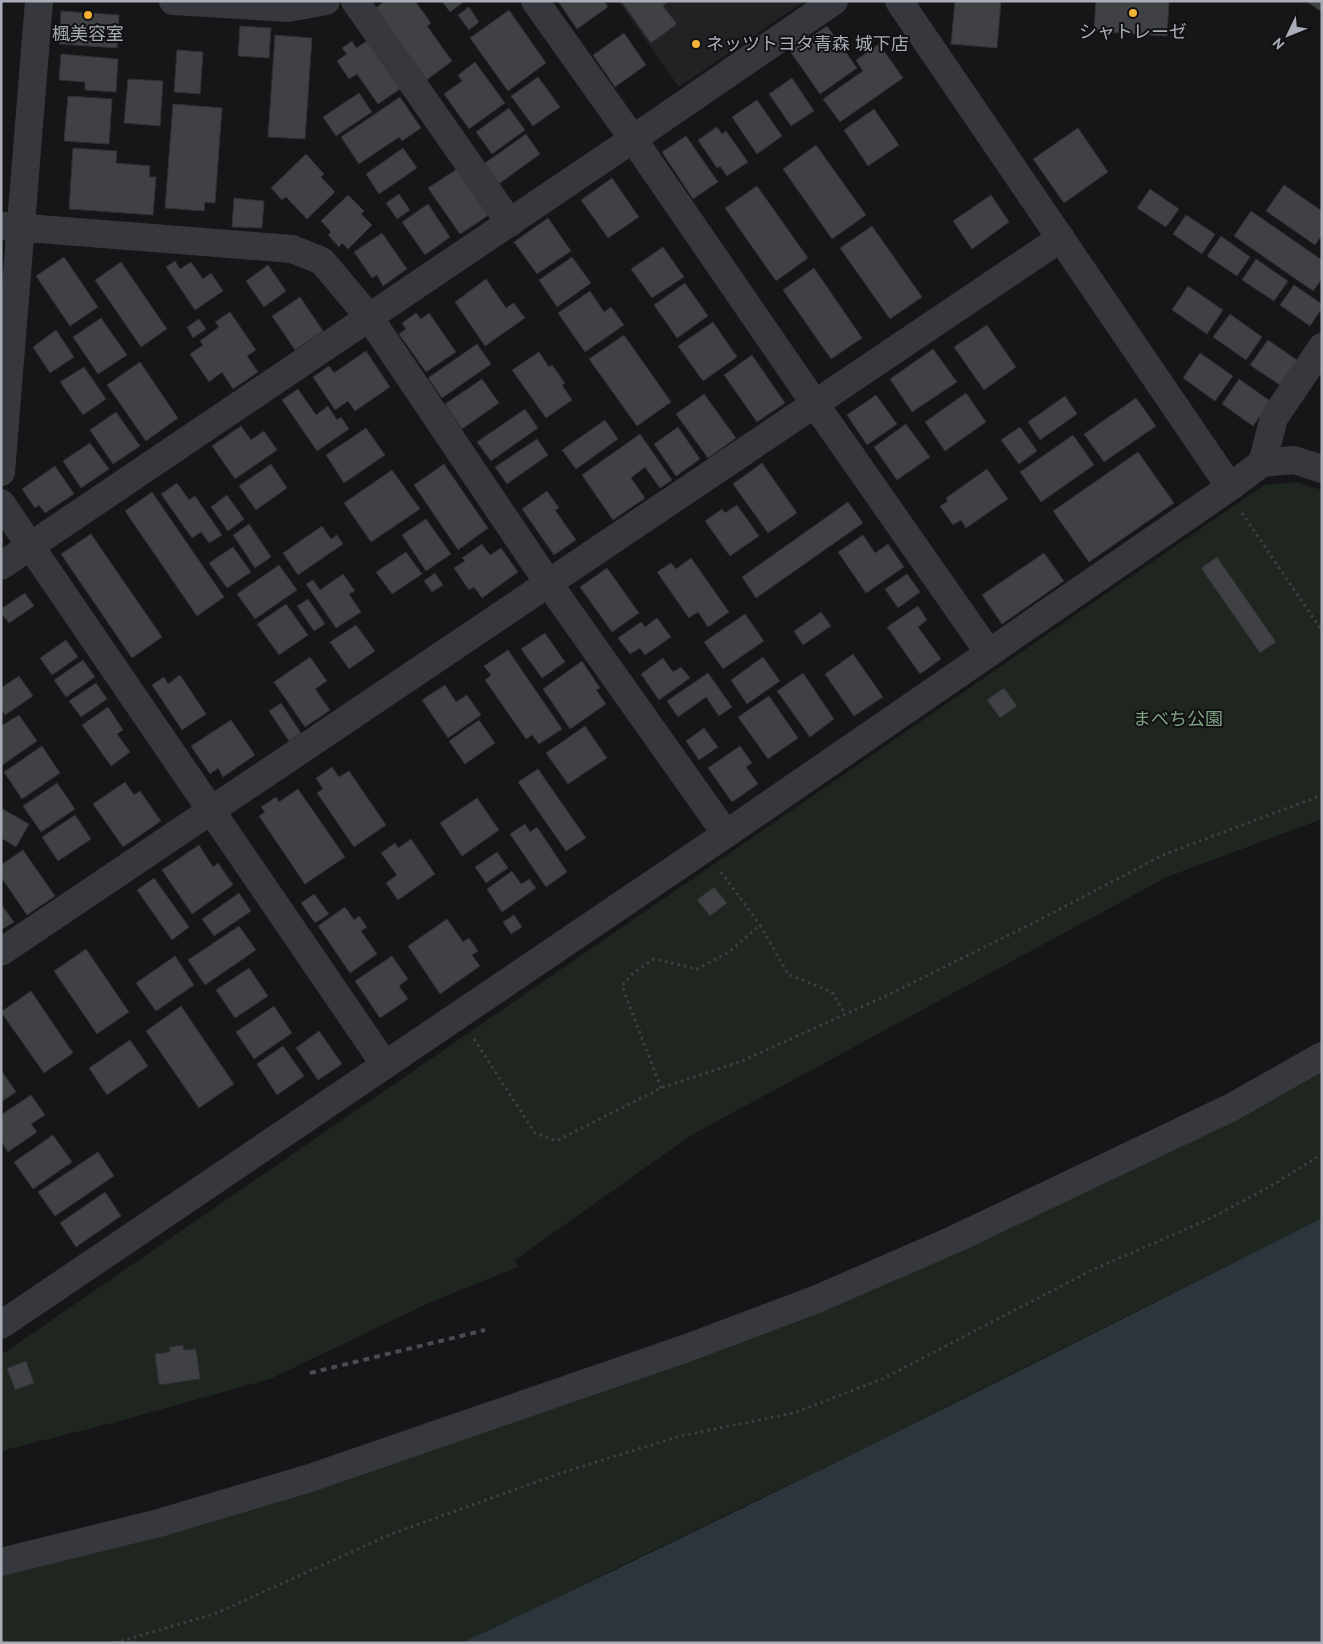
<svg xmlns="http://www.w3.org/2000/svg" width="1323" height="1644" font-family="'PT Sans','Noto Sans JP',sans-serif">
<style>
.built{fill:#222225}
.green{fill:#1e261f}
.water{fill:#2c353c}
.building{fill:#404145;stroke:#303034}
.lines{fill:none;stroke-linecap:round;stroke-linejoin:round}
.path{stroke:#3d3f44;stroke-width:3;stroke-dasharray:2.5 4;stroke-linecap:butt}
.minor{stroke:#37383d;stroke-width:28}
.rail{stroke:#4a4c52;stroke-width:4;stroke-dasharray:6 5;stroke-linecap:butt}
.poi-dot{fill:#f2b134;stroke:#111113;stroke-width:2}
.labels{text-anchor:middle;stroke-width:4;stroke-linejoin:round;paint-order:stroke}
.poi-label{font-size:18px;fill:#a8adb8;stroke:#111113}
.park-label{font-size:18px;fill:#7fa381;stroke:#111113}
</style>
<rect width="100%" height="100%" fill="#161618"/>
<polygon class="built" points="618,1 805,1 679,87"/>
<g class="green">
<polygon points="1296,482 1322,490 1322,819 1167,877 690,1136 515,1260 518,1267 433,1301 270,1379 112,1423 1,1451 1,1355 1264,485"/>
<polygon points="1322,1066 1322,1218 860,1450 570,1591 461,1643 1,1643 1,1574 692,1357"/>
</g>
<path class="water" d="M1322 1218V1643H461C751 1507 1036 1363 1322 1218Z"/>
<g class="building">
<polygon points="385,1 415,1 431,23 427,26 452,61 425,81 373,10"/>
<polygon points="442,1 465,1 450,12"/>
<polygon points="558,1 604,1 608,7 577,29"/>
<polygon points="621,1 669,1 663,6 677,24 651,43"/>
<polygon points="955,1 1001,1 997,48 951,44"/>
<polygon points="1096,1 1169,1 1167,36 1094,31"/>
<polygon points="1306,1 1322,1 1322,12"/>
<polygon points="469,7 479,22 469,30 458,15"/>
<polygon points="509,10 546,63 508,91 470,38"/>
<polygon points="61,11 119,15 117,48 59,44"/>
<polygon points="240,26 271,28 269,58 238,56"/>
<polygon points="827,26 857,68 820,94 790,51"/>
<polygon points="624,33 646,65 615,87 593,55"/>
<polygon points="275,35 312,38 305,139 268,137"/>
<polygon points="352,41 356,48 367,41 400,89 378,104 357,74 349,79 337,61 347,54 342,48"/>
<polygon points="879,44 903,78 840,122 823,99 863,71 856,60"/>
<polygon points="177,50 203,52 200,94 174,92"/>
<polygon points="61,54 118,59 116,92 85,90 85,82 59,80"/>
<polygon points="475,62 505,103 469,129 444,94 462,81 458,75"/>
<polygon points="538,77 560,107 533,126 511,96"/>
<polygon points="792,78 814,111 791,126 769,94"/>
<polygon points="128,79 163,81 160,126 124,123"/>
<polygon points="359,93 372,112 336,136 323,117"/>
<polygon points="68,96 112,99 109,144 64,141"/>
<polygon points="400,97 421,128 402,141 399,137 359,164 341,137"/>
<polygon points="757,100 782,136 757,154 732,117"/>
<polygon points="173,104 222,108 215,203 205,202 204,211 165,208"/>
<polygon points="509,108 525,130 492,154 476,132"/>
<polygon points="874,109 899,145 868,166 844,130"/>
<polygon points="717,127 722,134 726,131 748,162 727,176 720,166 717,168 698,140"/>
<polygon points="1078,128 1108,172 1064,203 1033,159"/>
<polygon points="526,134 540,154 496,186 481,166"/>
<polygon points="686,136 718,182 693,199 662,152"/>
<polygon points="816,145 866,215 832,239 783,169"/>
<polygon points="73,148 117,151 116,163 150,166 149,177 156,177 153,215 69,209"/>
<polygon points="403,148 417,168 379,194 366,174"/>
<polygon points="306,154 324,174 321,177 335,192 307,219 286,197 282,200 271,188"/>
<polygon points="457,169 489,215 460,234 428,188"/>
<polygon points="612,178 639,217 608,238 581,200"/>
<polygon points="1284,185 1322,211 1322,235 1315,245 1266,211"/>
<polygon points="757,186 808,258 776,281 725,208"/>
<polygon points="1150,189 1179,209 1166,227 1137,208"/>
<polygon points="399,194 410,210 397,219 386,203"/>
<polygon points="348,195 364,211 361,214 372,225 348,249 342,243 339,247 328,235 331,232 321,221"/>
<polygon points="991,195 1009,222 972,249 953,221"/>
<polygon points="234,198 264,201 262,228 232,227"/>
<polygon points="428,204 450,237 425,255 402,222"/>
<polygon points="1251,211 1322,260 1322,279 1313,291 1234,236"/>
<polygon points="1186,215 1215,234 1202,254 1173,234"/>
<polygon points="548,218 571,251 537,274 514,242"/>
<polygon points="872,226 922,297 890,319 840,248"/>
<polygon points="382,233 407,269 383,286 377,275 372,278 354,252"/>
<polygon points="1221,236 1250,257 1237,276 1207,256"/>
<polygon points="663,247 684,277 652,298 631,269"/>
<polygon points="64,257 98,307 70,326 36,276"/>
<polygon points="572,257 591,283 557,307 539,280"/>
<polygon points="1256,259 1288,281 1274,301 1242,280"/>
<polygon points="175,261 180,269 191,262 203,279 211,273 223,291 195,310 166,267"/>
<polygon points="121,262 167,329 141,347 95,280"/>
<polygon points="268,265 286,291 264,307 246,281"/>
<polygon points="814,268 862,338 831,359 783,290"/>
<polygon points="486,279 506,308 514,303 525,318 485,346 455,302"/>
<polygon points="685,283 708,316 677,338 654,305"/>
<polygon points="1294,285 1322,304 1322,308 1310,326 1280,305"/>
<polygon points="1188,286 1223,310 1207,334 1172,310"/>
<polygon points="590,291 604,312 611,307 624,325 585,352 558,313"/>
<polygon points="300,297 323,331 295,350 272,316"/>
<polygon points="230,312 256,350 247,356 258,372 233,389 222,372 209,382 190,354 203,345 200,341 219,327 215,322"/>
<polygon points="416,313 421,319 429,313 456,352 426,372 399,334 406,329 402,323"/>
<polygon points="1230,314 1262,337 1246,360 1213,337"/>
<polygon points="101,318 127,355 98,374 73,337"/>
<polygon points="199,319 206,329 193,338 187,327"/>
<polygon points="713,322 737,357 703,381 678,346"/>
<polygon points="987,325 1016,367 984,390 954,347"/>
<polygon points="56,330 74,357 50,373 33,347"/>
<polygon points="624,335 671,402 637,426 589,359"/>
<polygon points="1268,340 1297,360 1280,385 1250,365"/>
<polygon points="477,344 491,364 442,398 428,378"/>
<polygon points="933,349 957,382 912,412 890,379"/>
<polygon points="366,351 390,387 355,411 348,401 335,410 313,377 329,366 334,373"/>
<polygon points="539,352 549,367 552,365 565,383 562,385 572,400 546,418 512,370"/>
<polygon points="1200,353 1233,376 1215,401 1183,378"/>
<polygon points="752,355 785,403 757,422 724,375"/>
<polygon points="140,362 178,418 146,441 107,385"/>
<polygon points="84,367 106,399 83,415 60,382"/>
<polygon points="482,379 499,403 462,429 445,404"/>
<polygon points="1239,379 1270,401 1253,426 1222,404"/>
<polygon points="298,389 316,415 328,406 337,420 341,417 349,429 317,451 282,400"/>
<polygon points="966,393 986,422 945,451 925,422"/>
<polygon points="704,394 736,438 708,458 676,414"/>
<polygon points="876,395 897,424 867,445 847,415"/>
<polygon points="1065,396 1077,414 1040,440 1028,422"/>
<polygon points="1136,398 1156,426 1104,462 1084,434"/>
<polygon points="525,409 538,428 491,461 477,442"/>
<polygon points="116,412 140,446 113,464 90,430"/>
<polygon points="605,420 618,439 576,469 562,450"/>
<polygon points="906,424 930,457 897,480 874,447"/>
<polygon points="241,426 251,440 264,431 277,450 235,479 212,446"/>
<polygon points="678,427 700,459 676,476 654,444"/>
<polygon points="1020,427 1037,451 1019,464 1001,440"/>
<polygon points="366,428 385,455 344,483 326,455"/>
<polygon points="640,434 672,480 660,488 645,467 631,478 645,498 613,520 582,475"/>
<polygon points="1073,435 1094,465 1041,502 1020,472"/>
<polygon points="537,439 548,455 507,484 495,467"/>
<polygon points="90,443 109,469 81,488 63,461"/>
<polygon points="1138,452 1174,503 1089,562 1053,511"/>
<polygon points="762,463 797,513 768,533 733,484"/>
<polygon points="271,464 287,488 256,510 239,486"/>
<polygon points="444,464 488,528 458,550 414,485"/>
<polygon points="55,466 74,494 45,513 39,505 35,508 22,489"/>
<polygon points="987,469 1008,499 966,528 961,520 953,525 940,506 948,501 946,498"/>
<polygon points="392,470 420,509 371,542 344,503"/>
<polygon points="177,483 189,500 195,496 222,535 209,543 201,532 192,538 161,494"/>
<polygon points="547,491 559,508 555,510 576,540 554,555 522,509"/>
<polygon points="152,492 224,597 197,616 125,511"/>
<polygon points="227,495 244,519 228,531 211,507"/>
<polygon points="848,502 863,523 756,598 742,577"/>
<polygon points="737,505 759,536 730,556 705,521 722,509 725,513"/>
<polygon points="426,519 451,554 426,571 402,535"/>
<polygon points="249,524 271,557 255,568 233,535"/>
<polygon points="322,526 331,539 337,535 343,544 298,575 283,553"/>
<polygon points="91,534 162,637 132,658 61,554"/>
<polygon points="863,535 875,553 888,544 904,567 866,593 838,552"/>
<polygon points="482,544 490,555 501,548 518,572 482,598 474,587 469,590 454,568 465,561 462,558"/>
<polygon points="233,547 251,572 227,588 209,563"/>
<polygon points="406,552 422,574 392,594 376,572"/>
<polygon points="1044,553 1064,581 1002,624 982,595"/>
<polygon points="1217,557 1276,642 1260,653 1201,568"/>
<polygon points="691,558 729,612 708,627 698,612 689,618 657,572 671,563 676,569"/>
<polygon points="279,565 297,590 255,619 237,594"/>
<polygon points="607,568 639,613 612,632 580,587"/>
<polygon points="435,573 443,585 432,592 424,581"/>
<polygon points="343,574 355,591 349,594 361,612 336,628 306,584 313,580 320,590"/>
<polygon points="907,574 920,592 898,608 885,589"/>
<polygon points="25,593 34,606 9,623 1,613 1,609"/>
<polygon points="308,599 325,624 314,631 297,606"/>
<polygon points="286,604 308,635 279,655 257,624"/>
<polygon points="918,606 927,620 918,627 941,659 920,674 887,627"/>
<polygon points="821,612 831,626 803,645 794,631"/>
<polygon points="745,614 764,641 723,669 704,642"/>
<polygon points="657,618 671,637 645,655 640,648 630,654 618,638 641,622 645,627"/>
<polygon points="356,625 375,651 349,669 330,642"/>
<polygon points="545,633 565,662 542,678 521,649"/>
<polygon points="66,640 78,657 52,675 40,658"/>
<polygon points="508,650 562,729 539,744 532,735 526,739 485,680 491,675 484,666"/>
<polygon points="853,654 883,697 854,716 825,674"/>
<polygon points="310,657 327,681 315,689 330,710 305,727 274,682"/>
<polygon points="763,657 780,681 747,704 731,680"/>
<polygon points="663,658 673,672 681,667 690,678 659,700 641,674"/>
<polygon points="83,660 95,677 66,697 54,680"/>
<polygon points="582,661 600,688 596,690 606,704 570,729 543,689"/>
<polygon points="708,673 732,707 719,716 706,697 678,717 667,701"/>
<polygon points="803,673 834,719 810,737 777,691"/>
<polygon points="180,675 206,714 182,730 152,685 164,677 168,684"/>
<polygon points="19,676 33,696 5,715 1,709 1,688"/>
<polygon points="96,683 107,699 81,717 69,701"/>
<polygon points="445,685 456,702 467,695 481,715 448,738 422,700"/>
<polygon points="1004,688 1017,706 1000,718 987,700"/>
<polygon points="769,696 798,738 768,759 738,717"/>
<polygon points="281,703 301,733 289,741 269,711"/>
<polygon points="108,707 123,730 117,734 130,752 111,766 82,725"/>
<polygon points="19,715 37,741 1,766 1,726"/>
<polygon points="231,720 255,755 223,777 218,768 210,774 191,746"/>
<polygon points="479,720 495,743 465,764 449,741"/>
<polygon points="585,726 607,758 568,784 546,753"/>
<polygon points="704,728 718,747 699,760 686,741"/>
<polygon points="42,746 60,773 22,799 4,772"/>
<polygon points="740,746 752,763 746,767 758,784 732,802 708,768"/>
<polygon points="332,767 339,777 349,771 386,825 354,847 317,793 323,789 316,778"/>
<polygon points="538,769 586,838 566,851 518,782"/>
<polygon points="125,782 134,795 140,791 161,821 123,847 93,804"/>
<polygon points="57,783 75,809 41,832 23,806"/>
<polygon points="298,789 345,857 305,884 259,816 265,812 261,807 276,797 279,802"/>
<polygon points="477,798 499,830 462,856 440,823"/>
<polygon points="1,808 29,824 16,847 1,838"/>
<polygon points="75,815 91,839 58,861 42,837"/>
<polygon points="525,824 530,832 537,827 567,872 546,887 510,834"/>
<polygon points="411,839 435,874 398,900 386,883 397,875 381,853 395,843 398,848"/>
<polygon points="199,845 213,867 218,863 233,885 192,914 162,870"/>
<polygon points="23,850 55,896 27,915 1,877 1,865"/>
<polygon points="497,852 508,868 486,883 475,867"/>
<polygon points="512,871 521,884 529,879 536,888 502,912 487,889"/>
<polygon points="154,878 189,927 172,940 137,890"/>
<polygon points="714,887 727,903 710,916 697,900"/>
<polygon points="239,893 251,911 214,936 202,919"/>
<polygon points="314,894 329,914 315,923 301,903"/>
<polygon points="1,904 14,922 1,930"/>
<polygon points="345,907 354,920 359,916 367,927 361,931 377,954 350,973 318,926"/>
<polygon points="514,915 522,927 511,934 503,922"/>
<polygon points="447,919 463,942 469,938 478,951 472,955 480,966 440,994 408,946"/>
<polygon points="239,926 256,950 205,985 188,960"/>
<polygon points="86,949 129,1012 97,1034 54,971"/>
<polygon points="175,956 194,985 156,1011 136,983"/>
<polygon points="392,956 408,979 399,986 408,999 380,1018 355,981"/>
<polygon points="249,968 268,996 235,1018 216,990"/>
<polygon points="31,991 73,1053 44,1073 1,1012"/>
<polygon points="181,1006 234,1084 199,1108 146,1031"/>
<polygon points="274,1006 292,1033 254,1059 236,1032"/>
<polygon points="319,1031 342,1064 318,1080 296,1048"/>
<polygon points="130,1040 148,1066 107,1095 89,1068"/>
<polygon points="283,1046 304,1076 277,1095 257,1064"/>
<polygon points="1,1070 16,1092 1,1102"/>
<polygon points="31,1095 45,1115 31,1124 37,1132 8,1152 1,1141 1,1115"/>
<polygon points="53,1135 72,1162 33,1189 14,1162"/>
<polygon points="98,1152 114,1176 55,1216 38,1192"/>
<polygon points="105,1192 121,1216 76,1247 60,1223"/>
<polygon points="183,1345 184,1350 196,1349 200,1379 159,1385 155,1354 170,1352 169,1347"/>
<polygon points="26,1361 34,1383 15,1390 7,1368"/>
</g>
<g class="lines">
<g class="path">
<polyline points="1242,513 1322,631"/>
<polyline points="721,872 760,925"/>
<polyline points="474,1039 535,1133 556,1141 661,1088 742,1061 888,995 1029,925 1163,855 1322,795"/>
<polyline points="661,1088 622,986 632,974 654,959 697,969 729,952 760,925 788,974 832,992 845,1014"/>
<polyline points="115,1643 217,1613 391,1534 564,1472 680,1436 794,1413 882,1379 1090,1271 1207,1220 1271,1186 1322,1154"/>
</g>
<g class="minor">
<polyline points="173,1 288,8 326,1"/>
<polyline points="355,1 510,223"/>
<polyline points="535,1 633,139 815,404 989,653"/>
<polyline points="899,1 1230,487"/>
<polyline points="1,226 292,249 322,261 369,317 549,584 726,834"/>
<polyline points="1262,463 1274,418 1322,347"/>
<polyline points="1,472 39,1"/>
<polyline points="1,503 385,1065"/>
<polyline points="1,566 633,139 834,1"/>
<polyline points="1,952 1061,238"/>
<polyline points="1,1325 726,834 1230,487 1262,463 1294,460 1322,469"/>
<polyline points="1,1562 159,1523 310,1478 687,1348 817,1299 955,1239 1232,1107 1322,1056"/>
</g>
<polyline class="rail" points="310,1373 485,1330"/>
</g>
<g class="poi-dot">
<circle cx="1133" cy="13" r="5"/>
<circle cx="88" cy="15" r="5"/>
<circle cx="696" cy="44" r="5"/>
</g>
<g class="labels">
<g class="poi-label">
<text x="1133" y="38">シャトレーゼ</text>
<text x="88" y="40">楓美容室</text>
<text x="706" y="50" text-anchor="start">ネッツトヨタ青森 城下店</text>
</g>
<g class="park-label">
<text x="1178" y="725">まべち公園</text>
</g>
</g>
<rect width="1323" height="1644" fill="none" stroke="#a8adb8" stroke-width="5"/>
<g transform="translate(1288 35) rotate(227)" stroke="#111113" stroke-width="4" paint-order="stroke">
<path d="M0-4L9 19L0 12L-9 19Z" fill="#a8adb8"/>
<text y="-8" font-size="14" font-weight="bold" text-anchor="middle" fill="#a8adb8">N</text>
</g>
</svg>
